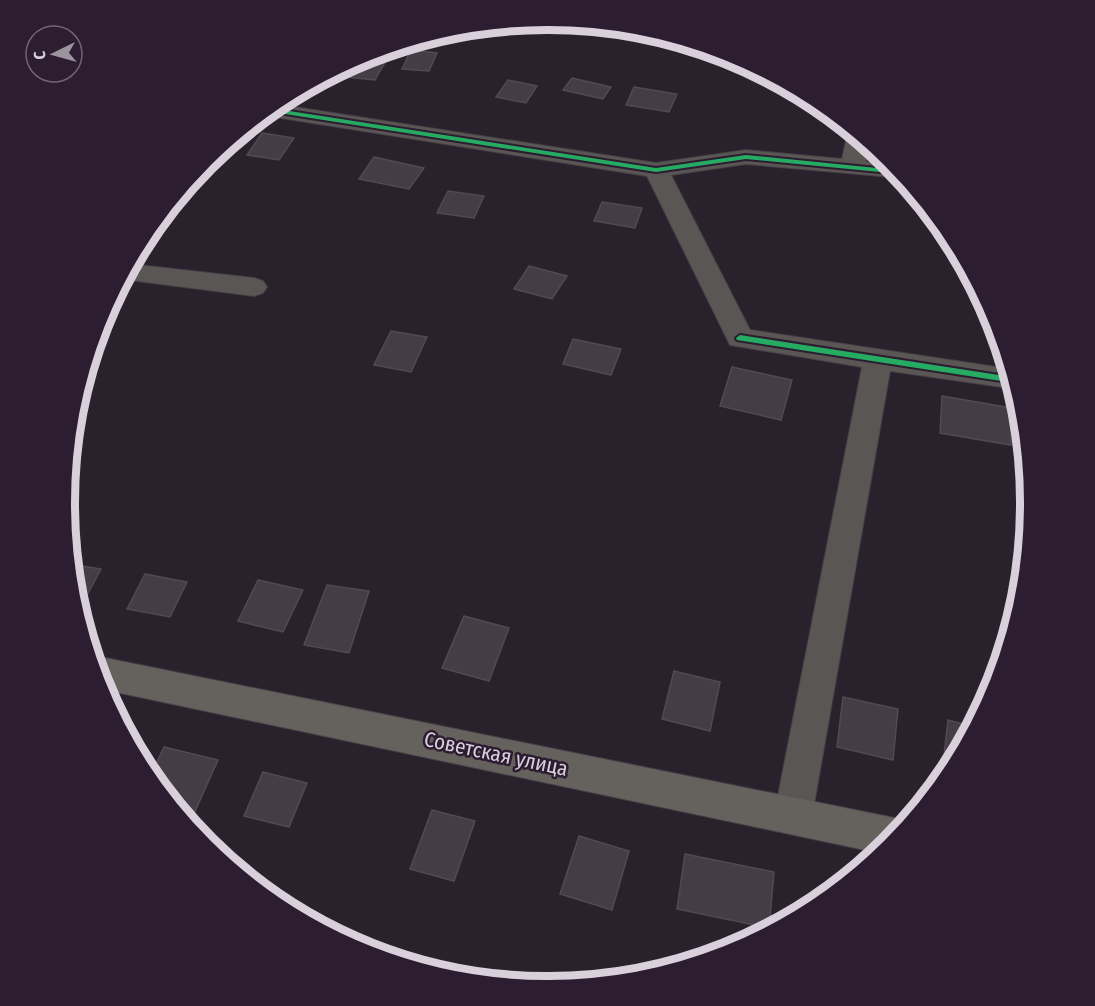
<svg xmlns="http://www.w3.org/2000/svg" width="1095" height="1006" font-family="'Fira Sans Condensed',sans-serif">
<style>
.building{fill:#443d47;stroke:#514a54;stroke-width:1.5}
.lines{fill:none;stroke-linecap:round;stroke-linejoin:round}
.minor-casing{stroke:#443e47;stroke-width:2}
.major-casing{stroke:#443e47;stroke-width:2}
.minor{fill:#5a5653;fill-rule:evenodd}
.major{fill:#65615c;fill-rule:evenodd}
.cycleway-casing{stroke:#2c1d30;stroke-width:4}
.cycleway{fill:#26ab63;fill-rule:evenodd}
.labels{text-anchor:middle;stroke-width:5;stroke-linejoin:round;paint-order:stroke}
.street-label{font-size:21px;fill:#d9d0dc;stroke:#2c1d30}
.rim{fill:none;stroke:#d9d0dc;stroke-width:8}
</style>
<rect width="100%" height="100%" fill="#29212c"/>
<g class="building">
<polygon points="411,50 437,53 429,71 402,69"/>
<polygon points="362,57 387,59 375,80 346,77 356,60"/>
<polygon points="572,78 611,87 603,99 563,90"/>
<polygon points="508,80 537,86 526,103 496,97"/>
<polygon points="634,87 677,94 669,112 626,105"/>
<polygon points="262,133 294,138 279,160 247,155"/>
<polygon points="374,157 424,168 409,189 359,179"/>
<polygon points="448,191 484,196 474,218 437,213"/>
<polygon points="602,202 642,208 635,228 594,221"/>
<polygon points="529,266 567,276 552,299 514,289"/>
<polygon points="391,331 427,337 411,372 374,365"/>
<polygon points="573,339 621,349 611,375 563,364"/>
<polygon points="732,367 792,380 781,420 720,406"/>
<polygon points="942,396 1011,408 1011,445 940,433"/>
<polygon points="70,564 101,569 79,610 73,597"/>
<polygon points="145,574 187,582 170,617 127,609"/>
<polygon points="258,580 303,590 283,632 238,621"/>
<polygon points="327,585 369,591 349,653 304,645"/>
<polygon points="464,616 509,628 489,681 442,668"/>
<polygon points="674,671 720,682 710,731 662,719"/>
<polygon points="843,697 898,709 893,760 837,747"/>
<polygon points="948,720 974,727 947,775 942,773"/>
<polygon points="164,747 218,760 192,818 181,815 150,777"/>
<polygon points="263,772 307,783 289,827 244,816"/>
<polygon points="432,810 475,821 454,881 410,869"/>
<polygon points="579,836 629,851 612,910 560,894"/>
<polygon points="685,854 774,872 769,928 677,909"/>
</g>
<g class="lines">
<g class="minor-casing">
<g id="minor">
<polygon points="275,104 656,163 746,150 842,159 847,136 852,131 869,145 866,162 892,164 903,178 746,164 671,175 750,330 1010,369 1016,389 890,371 812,816 807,829 793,834 779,829 774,816 862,367 730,345 647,176 262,115"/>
<polygon points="130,264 254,278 263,281 267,287 263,293 254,296 121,279"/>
</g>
</g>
<g class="major-casing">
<polygon id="major" points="96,656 895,818 908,823 879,853 101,689 92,658"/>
</g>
<use href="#minor" class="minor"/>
<use href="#major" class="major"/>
<g class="cycleway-casing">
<g id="cycleway">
<polygon points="270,108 656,168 746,155 897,170 900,174 746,159 656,172 266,111"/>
<polygon points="740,335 1012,377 1014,383 737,340 736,338"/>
</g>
</g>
<use href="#cycleway" class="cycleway"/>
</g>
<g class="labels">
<g class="street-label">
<text transform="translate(496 754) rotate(12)" y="7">Советская улица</text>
</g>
</g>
<path d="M0 0H1095V1006H0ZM547 30H548A472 472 0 0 1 1020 502V504A472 472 0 0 1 548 976H547A472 472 0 0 1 75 504V502A472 472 0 0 1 547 30Z" fill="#2c1d30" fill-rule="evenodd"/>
<path class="rim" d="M547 30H548A472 472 0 0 1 1020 502V504A472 472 0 0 1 548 976H547A472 472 0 0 1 75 504V502A472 472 0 0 1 547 30Z"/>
<g transform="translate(54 54) rotate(265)"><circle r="28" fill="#2c1d30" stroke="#716575" stroke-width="1.5"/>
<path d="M0-4.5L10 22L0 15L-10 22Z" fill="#9b939e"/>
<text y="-9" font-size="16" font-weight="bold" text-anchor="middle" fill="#d9d0dc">С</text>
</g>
</svg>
